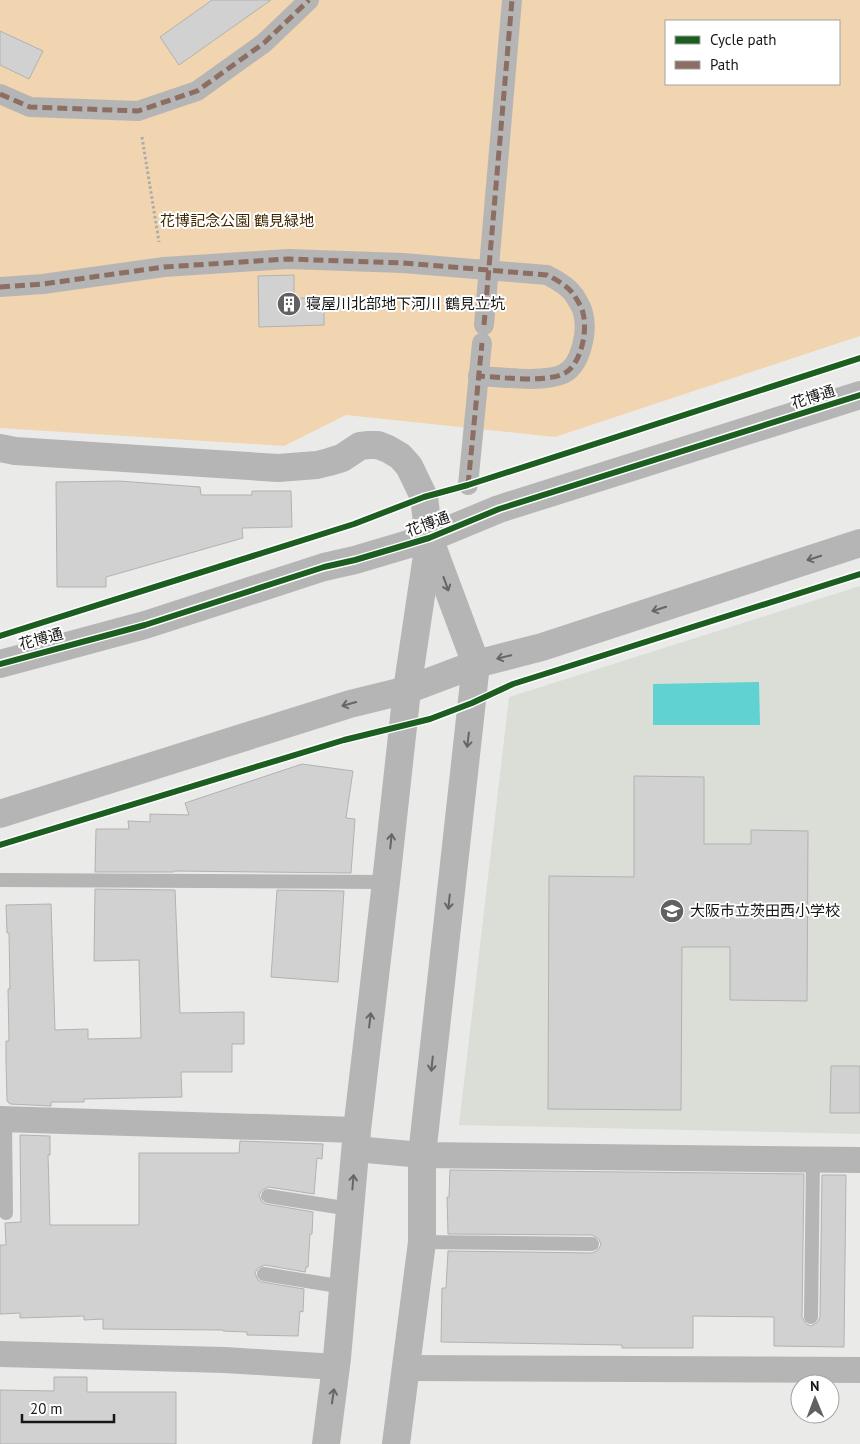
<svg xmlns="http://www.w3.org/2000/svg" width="860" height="1444" font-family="'PT Sans','Noto Sans JP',sans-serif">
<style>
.built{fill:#daded7}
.green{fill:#f1d4b0;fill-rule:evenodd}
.water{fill:#60d2d2}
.building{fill:#d0d1d0;stroke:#b1b2b1}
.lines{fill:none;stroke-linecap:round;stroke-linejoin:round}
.path{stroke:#acacab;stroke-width:3;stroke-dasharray:2.5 2.5;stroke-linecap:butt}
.service{stroke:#b5b5b5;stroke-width:14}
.pedestrian{stroke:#b5b5b5;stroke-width:20}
.minor{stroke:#b5b5b5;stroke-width:26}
.tertiary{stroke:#b5b5b5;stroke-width:28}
.quiet{stroke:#8d6e63;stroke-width:5;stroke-dasharray:10 5;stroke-linecap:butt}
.cycleway-casing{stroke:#fff;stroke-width:9}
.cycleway{stroke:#1b5e20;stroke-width:6}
.oneway{stroke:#666}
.labels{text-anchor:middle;stroke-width:4;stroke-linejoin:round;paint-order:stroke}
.park-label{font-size:15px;fill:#402703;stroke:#fff}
.poi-label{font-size:15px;fill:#171816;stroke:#fff;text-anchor:start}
.street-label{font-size:15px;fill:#171816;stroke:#fff}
</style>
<rect width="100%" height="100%" fill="#eaebe9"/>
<polygon class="built" points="860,586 860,1134 459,1125 509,697"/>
<path class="green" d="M0 0H860V336L555 437 346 415 284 446 0 428ZM666 21H839V84H666Z"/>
<polygon class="water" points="759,682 760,725 653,725 653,684"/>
<g class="building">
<polygon points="212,0 271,0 179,65 160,37"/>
<polygon points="0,31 43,51 29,79 0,65"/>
<polygon points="294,275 294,299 314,297 324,308 324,325 259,327 258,276"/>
<polygon points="119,481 200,487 201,495 252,495 252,491 291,491 292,527 242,528 243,538 106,577 106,587 57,587 56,482"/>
<polygon points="302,764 353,771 346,818 355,819 351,873 174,871 174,872 95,872 96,829 129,829 128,821 150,822 150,814 189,815 185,803"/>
<polygon points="634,776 704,777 704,844 751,844 751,830 808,831 807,1001 730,1000 730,947 682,947 681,1110 548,1109 549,876 634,877"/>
<polygon points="95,889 175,890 180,1013 244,1012 244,1044 232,1044 232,1072 181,1072 182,1097 84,1099 84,1102 51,1102 51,1106 10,1104 7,1101 6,1062 6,1041 9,1041 8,989 10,989 9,933 7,933 6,905 51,904 55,1030 88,1029 88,1039 141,1038 139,960 94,961"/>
<polygon points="277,890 344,891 338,982 271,977"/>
<polygon points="831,1066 860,1066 860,1113 830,1113"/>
<polygon points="20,1135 50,1136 50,1155 48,1155 50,1225 139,1225 139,1153 239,1153 240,1141 323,1144 322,1159 317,1158 314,1194 269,1187 262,1190 259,1195 262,1202 266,1204 313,1212 312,1234 310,1234 308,1267 306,1267 305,1272 265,1265 258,1268 255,1273 258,1280 262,1282 304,1289 303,1312 300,1311 298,1336 247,1335 247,1332 223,1331 223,1330 103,1329 103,1319 84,1320 84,1316 20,1318 20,1313 0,1314 0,1245 6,1245 5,1223 21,1222"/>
<polygon points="450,1170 804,1174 802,1317 806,1324 811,1326 818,1322 820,1317 822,1175 846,1175 844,1347 774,1346 774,1317 693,1316 693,1348 622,1348 622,1345 441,1342 442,1288 446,1288 448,1251 592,1253 597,1251 601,1245 599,1239 592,1235 448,1234 447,1197 449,1197"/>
<polygon points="54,1377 87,1377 87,1392 176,1392 176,1444 0,1444 0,1390 54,1391"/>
</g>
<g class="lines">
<polyline class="path" points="142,137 159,242"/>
<g class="service">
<polyline points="0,880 386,882"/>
<polyline points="5,1119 6,1213"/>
<polyline points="268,1196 350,1209"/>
<polyline points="422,1242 592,1244"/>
<polyline points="264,1274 344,1287"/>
<polyline points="811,1317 813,1160"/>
</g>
<g class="pedestrian">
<polyline points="0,94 30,107 138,111 197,91 264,43 309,0"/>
<path d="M0 287 43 284 164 267 288 259 403 263 547 275C557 280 568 286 574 295 577 300 582 307 583 313 588 331 581 366 563 374 544 383 500 377 478 376"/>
<polyline points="484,325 512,0"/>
<polyline points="468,485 482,343"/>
</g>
<g class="minor">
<polyline points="0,1119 357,1130"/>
<polyline points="355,1149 422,1155 860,1160"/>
<polyline points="0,1354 225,1360 336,1367"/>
<polyline points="406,1368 860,1370"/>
</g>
<g class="tertiary">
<polyline points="0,448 15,451 278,468 317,465 329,462 342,458 360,446 369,445 378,445 388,449 400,456 409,466 424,497 429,538 476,664 422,1155 422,1242 396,1444"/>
<polyline points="0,664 145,625 324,567 355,560 429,538 499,509 860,395"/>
<polyline points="0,814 350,704 407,690 476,664 542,647 860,543"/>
<polyline points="326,1444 337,1358 357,1130 386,882 407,690 429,542"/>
</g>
<g class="quiet">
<polyline points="0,94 30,107 138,111 197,91 264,43 309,0"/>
<path d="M0 287 43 284 164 267 288 259 403 263 547 275C557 280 568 286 574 295 577 300 582 307 583 313 588 331 581 366 563 374 544 383 500 377 478 376"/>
<polyline points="484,325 512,0"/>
<polyline points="468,485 482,343"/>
</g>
<g class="cycleway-casing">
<g id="cycleway">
<polyline points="0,636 354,524 424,497 468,485 860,358"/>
<polyline points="0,664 145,625 324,567 355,560 429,538 499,509 860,395"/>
<polyline points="0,845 344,740 430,719 472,703 513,684 860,574"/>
</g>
</g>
<use href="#cycleway" class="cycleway"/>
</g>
<defs><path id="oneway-shaft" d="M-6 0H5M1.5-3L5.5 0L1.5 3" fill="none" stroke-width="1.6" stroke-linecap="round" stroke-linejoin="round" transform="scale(1.25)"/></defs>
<g class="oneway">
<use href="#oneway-shaft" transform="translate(814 558) rotate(162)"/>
<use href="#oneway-shaft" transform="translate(446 584) rotate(70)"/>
<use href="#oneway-shaft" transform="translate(659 609) rotate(162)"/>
<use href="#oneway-shaft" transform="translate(504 657) rotate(166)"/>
<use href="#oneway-shaft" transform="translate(349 704) rotate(164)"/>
<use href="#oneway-shaft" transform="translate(468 740) rotate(97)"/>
<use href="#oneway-shaft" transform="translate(391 841) rotate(-84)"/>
<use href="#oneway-shaft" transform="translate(449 902) rotate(96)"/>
<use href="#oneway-shaft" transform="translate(370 1020) rotate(-83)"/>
<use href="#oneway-shaft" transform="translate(432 1064) rotate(96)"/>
<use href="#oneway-shaft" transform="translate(353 1182) rotate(-85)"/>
<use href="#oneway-shaft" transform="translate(333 1396) rotate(-82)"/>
</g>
<defs>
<g id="building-disc" transform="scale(1.25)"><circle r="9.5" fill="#616260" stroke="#fff"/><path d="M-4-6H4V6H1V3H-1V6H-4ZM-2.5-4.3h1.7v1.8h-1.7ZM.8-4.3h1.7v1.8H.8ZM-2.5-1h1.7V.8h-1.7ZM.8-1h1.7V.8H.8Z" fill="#fff"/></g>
<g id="school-disc" transform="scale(1.25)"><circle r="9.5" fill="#616260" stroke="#fff"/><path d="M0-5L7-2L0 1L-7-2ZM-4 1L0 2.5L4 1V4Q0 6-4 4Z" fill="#fff"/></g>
</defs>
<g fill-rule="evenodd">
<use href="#building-disc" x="289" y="304"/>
<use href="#school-disc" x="672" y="911"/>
</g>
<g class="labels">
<g class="park-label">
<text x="237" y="226">花博記念公園 鶴見緑地</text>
</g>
<g class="poi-label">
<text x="306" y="309">寝屋川北部地下河川 鶴見立坑</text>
<text x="690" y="916">大阪市立茨田西小学校</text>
</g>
<g class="street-label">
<text transform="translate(813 397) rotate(-18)" y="5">花博通</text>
<text transform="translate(428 524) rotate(-20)" y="5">花博通</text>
<text transform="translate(41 639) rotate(-15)" y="5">花博通</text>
</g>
</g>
<rect x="665" y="20" width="175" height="65" fill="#ffffff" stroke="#a2a3a2"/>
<rect x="675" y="36" width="25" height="8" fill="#1b5e20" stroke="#a2a3a2"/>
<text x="710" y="45" font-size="15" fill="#171816">Cycle path</text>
<rect x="675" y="61" width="25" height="8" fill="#8d6e63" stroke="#a2a3a2"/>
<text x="710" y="70" font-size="15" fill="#171816">Path</text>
<g transform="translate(815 1399) rotate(359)"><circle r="24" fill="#ffffff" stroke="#a2a3a2"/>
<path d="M0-4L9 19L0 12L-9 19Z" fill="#616260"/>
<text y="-8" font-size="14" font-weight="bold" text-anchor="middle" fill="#171816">N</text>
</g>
<path d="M22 1414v8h92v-8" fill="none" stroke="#171816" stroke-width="2.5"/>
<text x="30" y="1414" font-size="15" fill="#171816" stroke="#ffffff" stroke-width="4" paint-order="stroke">20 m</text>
</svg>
